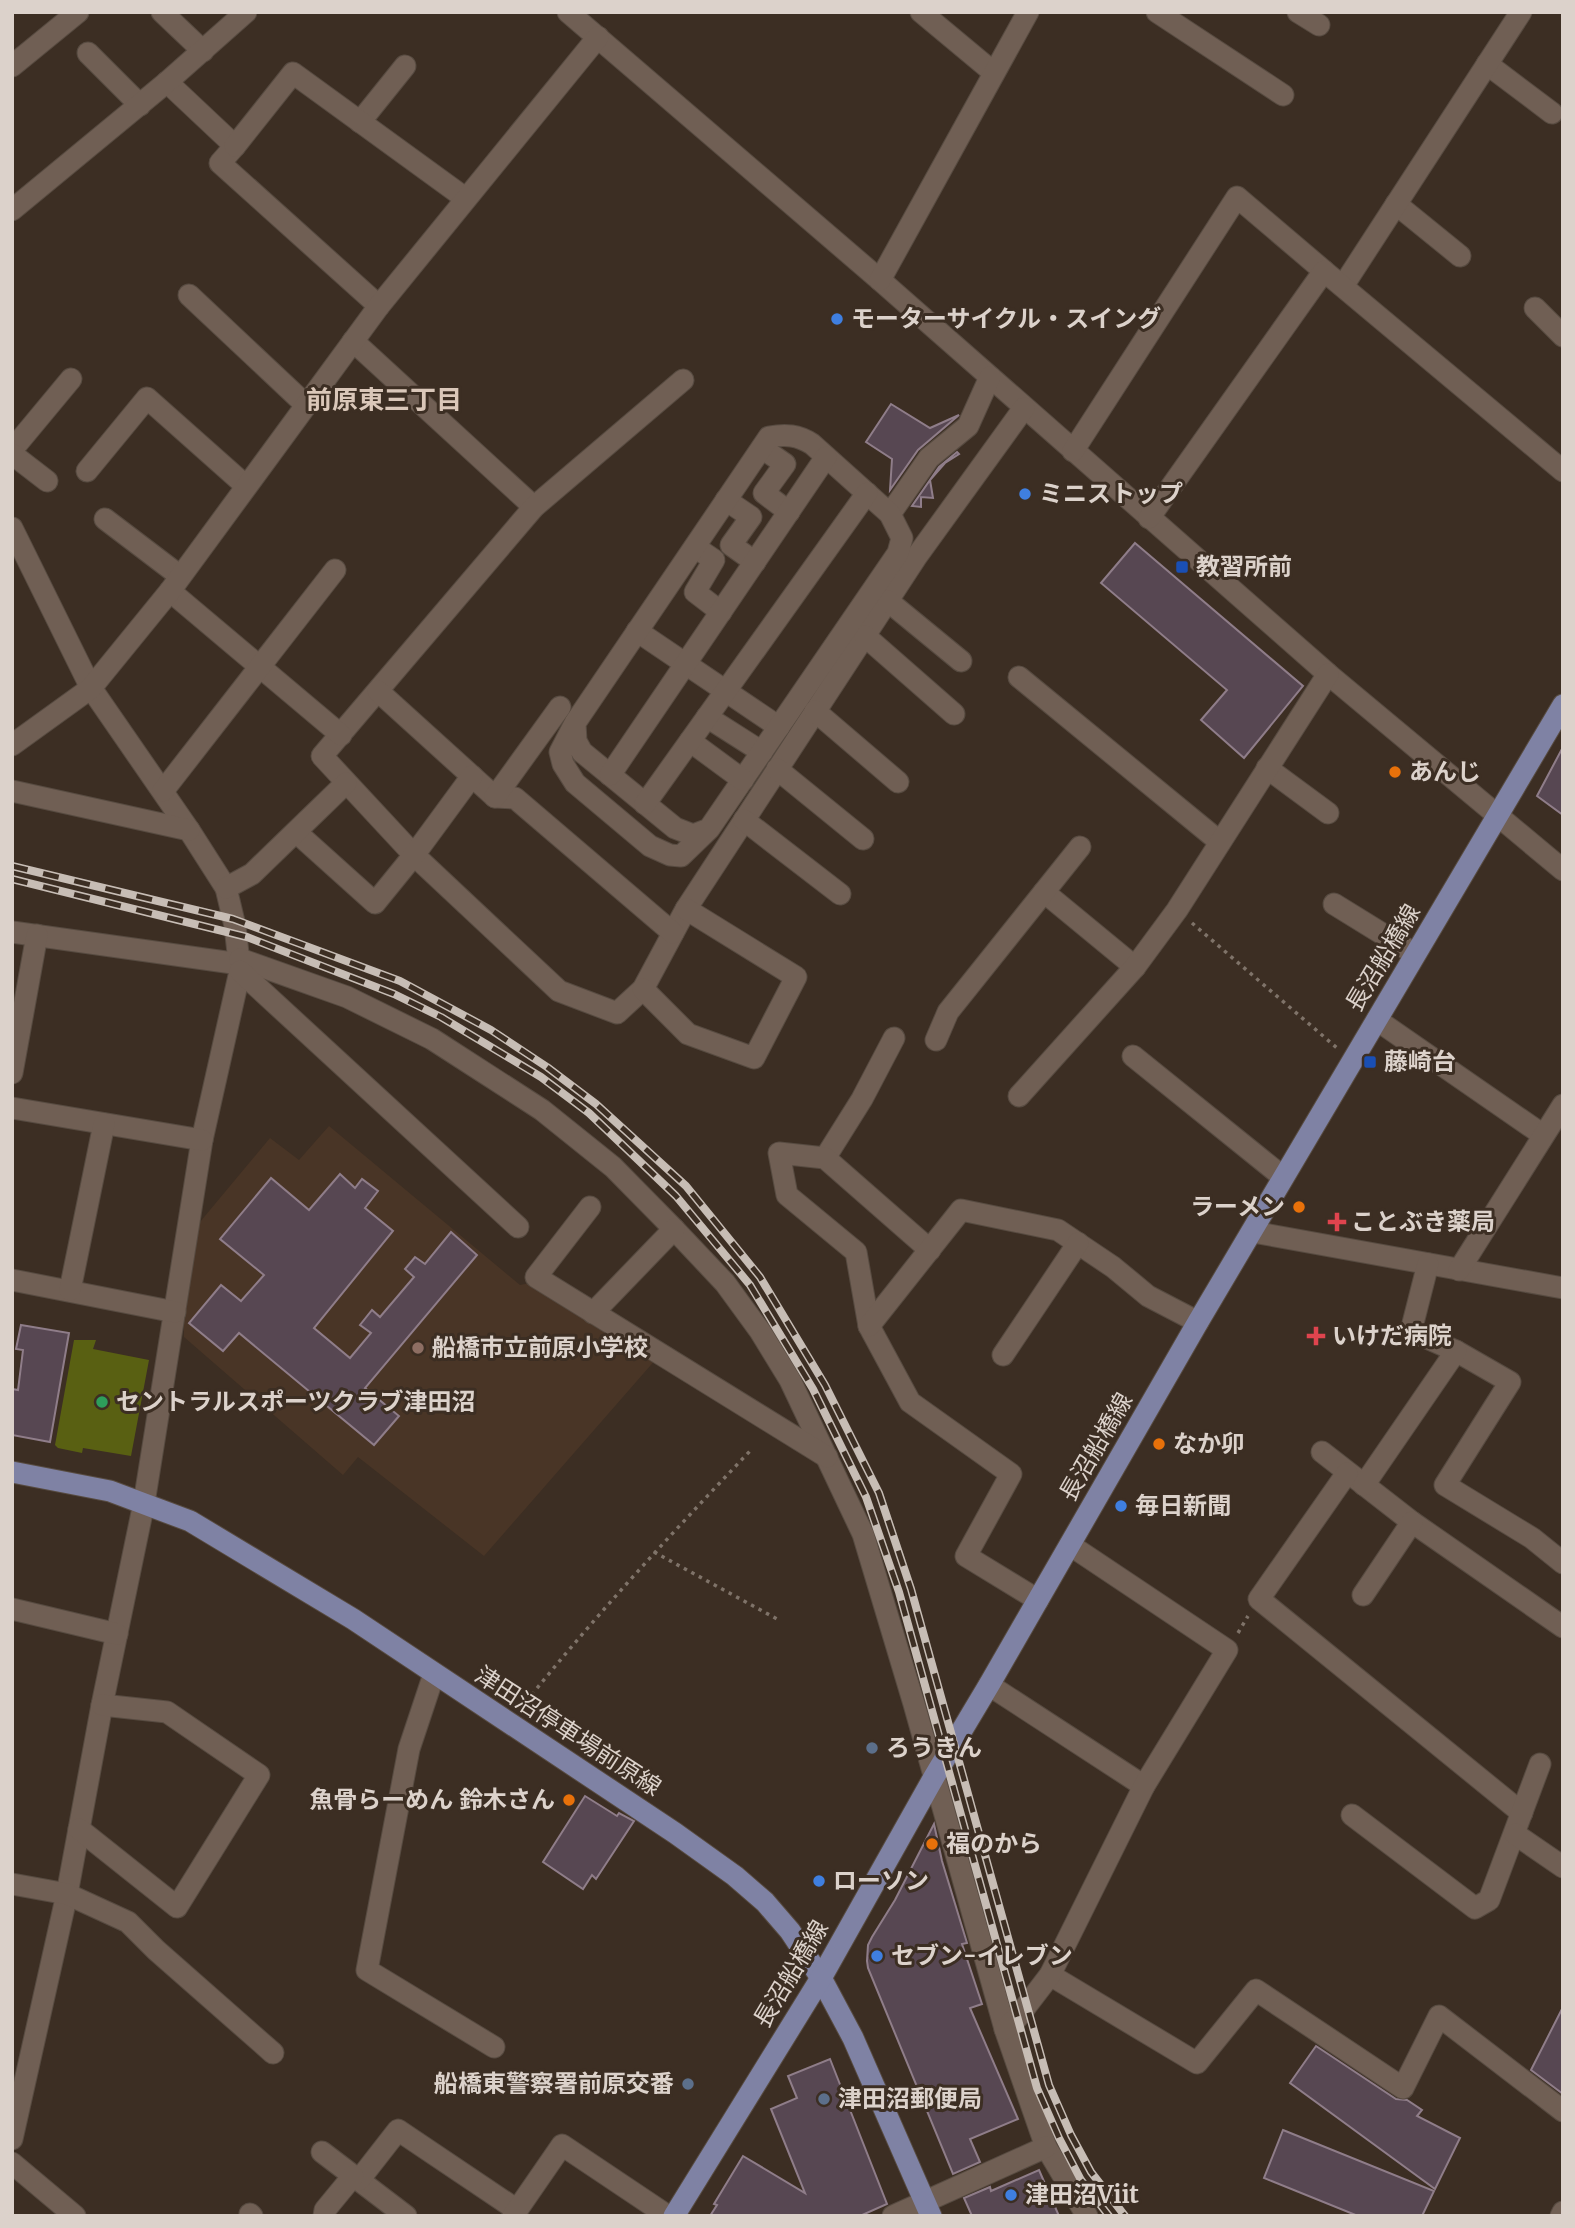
<svg xmlns="http://www.w3.org/2000/svg" width="1575" height="2228" font-family="Merriweather,'Noto Sans JP',serif">
<style>
.built{fill:#493526}
.green{fill:#596012}
.building{fill:#574752;stroke:#8f7d89;stroke-width:2}
.lines{fill:none;stroke-linecap:round;stroke-linejoin:round}
.minor-casing{stroke:#574b41;stroke-width:23}
.major-casing{stroke:#574b41;stroke-width:23}
.path{stroke:#7f7369;stroke-width:3.5;stroke-dasharray:3.5 5;stroke-linecap:butt}
.minor{stroke:#705f54;stroke-width:21}
.major{stroke:#7f82a4;stroke-width:21}
.rail-casing{stroke:#c7bdb5;stroke-width:8}
.rail{stroke:#3c2e23;stroke-width:5;stroke-dasharray:16;stroke-linecap:butt}
.shop-dot{fill:#3f7fe0;stroke:#3c2e23;stroke-width:2.5}
.transit-dot{fill:#1a4fb4;stroke:#3c2e23;stroke-width:2.5}
.food-dot{fill:#e8710a;stroke:#3c2e23;stroke-width:2.5}
.health-dot{fill:#e0444e;stroke:#3c2e23;stroke-width:2.5}
.education-dot{fill:#8d6e63;stroke:#3c2e23;stroke-width:2.5}
.leisure-dot{fill:#2e9e5b;stroke:#3c2e23;stroke-width:2.5}
.service-dot{fill:#5c6f8a;stroke:#3c2e23;stroke-width:2.5}
.labels{text-anchor:middle;stroke-width:6;stroke-linejoin:round;paint-order:stroke}
.poi-label{font-size:24px;font-weight:bold;fill:#dcd2cb;stroke:#3c2e23;text-anchor:start}
.street-label{font-size:24px;fill:#dcd2cb;stroke:#3c2e23}
.neighbourhood-label{font-size:26px;font-weight:bold;fill:#dac7b9;stroke:#3c2e23}
</style>
<rect width="100%" height="100%" fill="#3c2e23"/>
<polygon class="built" points="329,1126 520,1285 530,1283 657,1358 484,1556 358,1457 343,1475 184,1337 184,1297 195,1228 270,1138 299,1160"/>
<polygon class="green" points="74,1340 96,1340 93,1349 149,1360 131,1456 83,1448 82,1453 58,1448 55,1445"/>
<g class="building">
<polygon points="891,404 930,428 959,415 918,450 890,490 892,459 866,442"/>
<polygon points="957,452 959,454 945,463 930,480 933,498 921,497 921,507 912,506 939,467"/>
<polygon points="1135,543 1303,686 1244,758 1201,720 1227,690 1101,583"/>
<polygon points="1563,747 1563,815 1537,796"/>
<polygon points="340,1174 355,1188 362,1179 378,1191 365,1208 393,1231 314,1328 350,1358 371,1333 360,1325 372,1310 380,1317 414,1277 405,1269 415,1257 425,1264 451,1232 477,1255 365,1388 399,1416 374,1445 239,1333 223,1351 189,1323 221,1285 241,1301 264,1275 220,1239 271,1178 309,1210"/>
<polygon points="21,1325 69,1333 50,1442 12,1435 12,1389 18,1390 23,1350 16,1349"/>
<polygon points="585,1796 617,1816 619,1813 634,1821 596,1879 592,1875 583,1889 543,1862"/>
<polygon points="934,1824 942,1861 967,1943 962,1944 982,2004 970,2008 1018,2119 970,2139 980,2162 953,2174 868,1968 867,1961 868,1945 872,1937 895,1900"/>
<polygon points="1563,2007 1563,2094 1531,2070"/>
<polygon points="1316,2046 1396,2099 1407,2100 1422,2110 1417,2116 1460,2138 1435,2189 1290,2083"/>
<polygon points="830,2059 887,2204 860,2216 710,2216 717,2205 714,2204 743,2156 805,2193 771,2109 797,2098 788,2076"/>
<polygon points="1283,2130 1434,2191 1422,2216 1358,2216 1264,2178"/>
<polygon points="1039,2170 1059,2216 972,2216 964,2198 990,2187 991,2191"/>
</g>
<g class="lines">
<g class="minor-casing">
<g id="minor">
<polyline points="162,12 203,51"/>
<polyline points="568,12 880,280 1328,674 1563,870"/>
<polyline points="921,12 993,72"/>
<polyline points="1157,12 1283,95"/>
<polyline points="1298,12 1319,25"/>
<polyline points="88,53 140,105"/>
<polyline points="1487,64 1552,113"/>
<polyline points="12,66 78,12"/>
<polyline points="167,82 235,146 220,163 379,306"/>
<polyline points="360,122 405,66"/>
<polyline points="235,146 293,73 465,198"/>
<polyline points="1396,204 1460,256"/>
<polyline points="12,210 167,82 246,12"/>
<polyline points="880,280 1028,12"/>
<polyline points="1343,286 1521,12"/>
<polyline points="189,295 306,405"/>
<polyline points="1535,308 1563,336"/>
<polyline points="353,341 534,507"/>
<polyline points="683,380 534,507 322,756 414,855 559,991 617,1013 643,989 686,909 917,556 1024,408"/>
<polyline points="762,448 785,464 764,493 789,512"/>
<polyline points="12,450 71,379"/>
<polyline points="1073,451 1237,197 1324,271"/>
<polyline points="12,454 47,481"/>
<polyline points="87,471 147,398 246,486"/>
<polyline points="726,500 751,517 731,545 755,562"/>
<polyline points="890,514 929,458 968,426 990,377"/>
<polyline points="1149,518 1324,271 1563,471"/>
<polyline points="105,519 180,576"/>
<polyline points="12,528 91,688 189,830 226,888 235,926 240,971 202,1140 144,1503 102,1705 67,1894 12,2139"/>
<polyline points="695,547 714,560 695,592 721,612"/>
<polyline points="170,591 341,735"/>
<polyline points="888,601 961,661"/>
<polyline points="637,631 779,727"/>
<polyline points="865,636 954,714"/>
<polyline points="1019,677 1220,842"/>
<polyline points="378,691 495,797 515,798 673,933"/>
<polyline points="815,711 898,782"/>
<polyline points="707,717 762,752"/>
<path d="M575 723 576 741 582 752 675 828 693 835 709 829 898 553 902 538 890 514 812 444C798 435 786 434 769 437L575 723 560 752 563 764 575 783 650 846 670 855 681 856 709 829"/>
<polyline points="690,741 743,780"/>
<polyline points="12,745 91,688 170,591 379,306 598,37"/>
<polyline points="1267,768 1328,813"/>
<polyline points="777,769 863,839"/>
<polyline points="610,775 826,457"/>
<polyline points="12,791 189,830"/>
<polyline points="163,791 335,570"/>
<polyline points="495,797 560,707"/>
<polyline points="645,804 867,493"/>
<polyline points="744,820 840,894"/>
<polyline points="296,832 375,903 414,855 472,776"/>
<polyline points="226,888 252,874 346,783"/>
<polyline points="1044,892 1135,967"/>
<polyline points="1334,904 1415,954"/>
<polyline points="12,932 240,964"/>
<polyline points="240,959 347,997 432,1039 542,1110 613,1167 674,1229 725,1283 760,1331 790,1380 863,1534 914,1704 1005,2029 1046,2147 1087,2216"/>
<polyline points="240,971 518,1227"/>
<polyline points="643,989 688,1034 754,1058 796,977 686,909"/>
<polyline points="1377,1020 1543,1135"/>
<polyline points="936,1040 948,1012 1080,847"/>
<polyline points="1133,1056 1283,1177"/>
<polyline points="12,1073 37,935"/>
<polyline points="1019,1096 1135,967 1177,910 1328,674"/>
<polyline points="12,1108 202,1140"/>
<polyline points="825,1158 862,1099 894,1038"/>
<polyline points="590,1207 536,1277 827,1457"/>
<polyline points="1253,1232 1563,1288"/>
<polyline points="930,1250 825,1158 779,1153 787,1195 856,1252 869,1326 910,1402 1011,1474 966,1556 1038,1600"/>
<polyline points="1428,1264 1411,1331 1456,1351 1510,1382 1445,1485 1532,1538 1563,1563"/>
<polyline points="1459,1270 1563,1105"/>
<polyline points="12,1280 175,1312"/>
<polyline points="70,1290 104,1124"/>
<polyline points="593,1313 674,1229"/>
<polyline points="869,1326 961,1210 1058,1230 1113,1267 1148,1296 1198,1322"/>
<polyline points="1003,1355 1078,1243"/>
<polyline points="1322,1452 1412,1522 1563,1627"/>
<polyline points="1347,1473 1259,1599 1522,1813"/>
<polyline points="1364,1485 1456,1351"/>
<polyline points="1363,1595 1412,1522"/>
<polyline points="12,1609 117,1634"/>
<polyline points="434,1674 409,1749 367,1970 494,2047"/>
<polyline points="989,1685 1144,1786"/>
<polyline points="1352,1815 1475,1908 1489,1900 1540,1764"/>
<polyline points="79,1829 177,1907 259,1775 167,1712 102,1705"/>
<polyline points="1515,1834 1563,1867"/>
<polyline points="12,1884 67,1894 128,1922 156,1950 273,2053"/>
<polyline points="1050,1975 1197,2063 1256,1990 1403,2088 1439,2016 1563,2111"/>
<polyline points="1005,2029 1017,2018 1050,1975 1144,1786 1227,1650 1070,1545"/>
<polyline points="322,2152 406,2216"/>
<polyline points="12,2163 75,2216"/>
<polyline points="359,2180 398,2130 517,2210"/>
<polyline points="250,2214 252,2216"/>
<polyline points="324,2216 325,2210 353,2176"/>
<polyline points="513,2216 562,2145 668,2216"/>
<polyline points="893,2216 1046,2147"/>
<polyline points="1561,2216 1563,2212"/>
</g>
</g>
<g class="major-casing">
<g id="major">
<polyline points="12,1472 110,1491 190,1521 353,1619 675,1833 735,1876 765,1902 790,1931 821,1978 853,2038 931,2216"/>
<polyline points="674,2216 821,1978 934,1777 989,1685 1198,1322 1563,705"/>
</g>
</g>
<g class="path">
<polyline points="1192,923 1337,1048"/>
<polyline points="654,1552 779,1620"/>
<polyline points="1238,1633 1248,1616"/>
<path d="M521 1708C593 1618 671 1534 750 1451"/>
</g>
<use href="#minor" class="minor"/>
<use href="#major" class="major"/>
<g class="rail-casing">
<g id="rail">
<polyline points="12,866 233,919 400,981 491,1030 547,1067 596,1104 686,1186 760,1277 825,1385 879,1493 911,1589 1049,2085 1071,2135 1091,2172 1125,2216"/>
<polyline points="12,879 247,937 394,994 441,1017 541,1077 589,1113 676,1196 750,1285 813,1389 866,1497 899,1592 1037,2088 1059,2138 1081,2180 1109,2216"/>
</g>
</g>
<use href="#rail" class="rail"/>
</g>
<g class="shop-dot">
<circle cx="837" cy="319" r="7"/>
<circle cx="1025" cy="494" r="7"/>
<circle cx="1121" cy="1506" r="7"/>
<circle cx="819" cy="1881" r="7"/>
<circle cx="877" cy="1956" r="7"/>
<circle cx="1011" cy="2195" r="7"/>
</g>
<g class="transit-dot">
<rect x="1175" y="560" width="14" height="14" rx="3.5"/>
<rect x="1363" y="1055" width="14" height="14" rx="3.5"/>
</g>
<g class="food-dot">
<circle cx="1395" cy="772" r="7"/>
<circle cx="1299" cy="1207" r="7"/>
<circle cx="1159" cy="1444" r="7"/>
<circle cx="569" cy="1800" r="7"/>
<circle cx="932" cy="1844" r="7"/>
</g>
<g class="health-dot">
<path d="M1333.5 1211.5h7v7h7v7h-7v7h-7v-7h-7v-7h7z"/>
<path d="M1312.5 1325.5h7v7h7v7h-7v7h-7v-7h-7v-7h7z"/>
</g>
<circle class="education-dot" cx="418" cy="1348" r="7"/>
<circle class="leisure-dot" cx="102" cy="1402" r="7"/>
<g class="service-dot">
<circle cx="872" cy="1748" r="7"/>
<circle cx="688" cy="2084" r="7"/>
<circle cx="824" cy="2099" r="7"/>
</g>
<g class="labels">
<g class="poi-label">
<text x="851" y="327">モーターサイクル・スイング</text>
<text x="1039" y="502">ミニストップ</text>
<text x="1196" y="575">教習所前</text>
<text x="1409" y="780">あんじ</text>
<text x="1384" y="1070">藤崎台</text>
<text x="1285" y="1215" text-anchor="end">ラーメン</text>
<text x="1351" y="1230">ことぶき薬局</text>
<text x="1332" y="1344">いけだ病院</text>
<text x="432" y="1356">船橋市立前原小学校</text>
<text x="116" y="1410">セントラルスポーツクラブ津田沼</text>
<text x="1173" y="1452">なか卯</text>
<text x="1135" y="1514">毎日新聞</text>
<text x="886" y="1756">ろうきん</text>
<text x="555" y="1808" text-anchor="end">魚骨らーめん 鈴木さん</text>
<text x="946" y="1852">福のから</text>
<text x="833" y="1889">ローソン</text>
<text x="891" y="1964">セブン-イレブン</text>
<text x="674" y="2092" text-anchor="end">船橋東警察署前原交番</text>
<text x="838" y="2107">津田沼郵便局</text>
<text x="1025" y="2203">津田沼Viit</text>
</g>
<g class="street-label">
<text transform="translate(1383 958) rotate(-59)" y="8">長沼船橋線</text>
<text transform="translate(1096 1447) rotate(-60)" y="8">長沼船橋線</text>
<text transform="translate(568 1731) rotate(33)" y="8">津田沼停車場前原線</text>
<text transform="translate(791 1974) rotate(-59)" y="8">長沼船橋線</text>
</g>
<g class="neighbourhood-label">
<text x="384" y="409">前原東三丁目</text>
</g>
</g>
<rect width="1575" height="2228" fill="none" stroke="#dcd2cb" stroke-width="28"/>
</svg>
